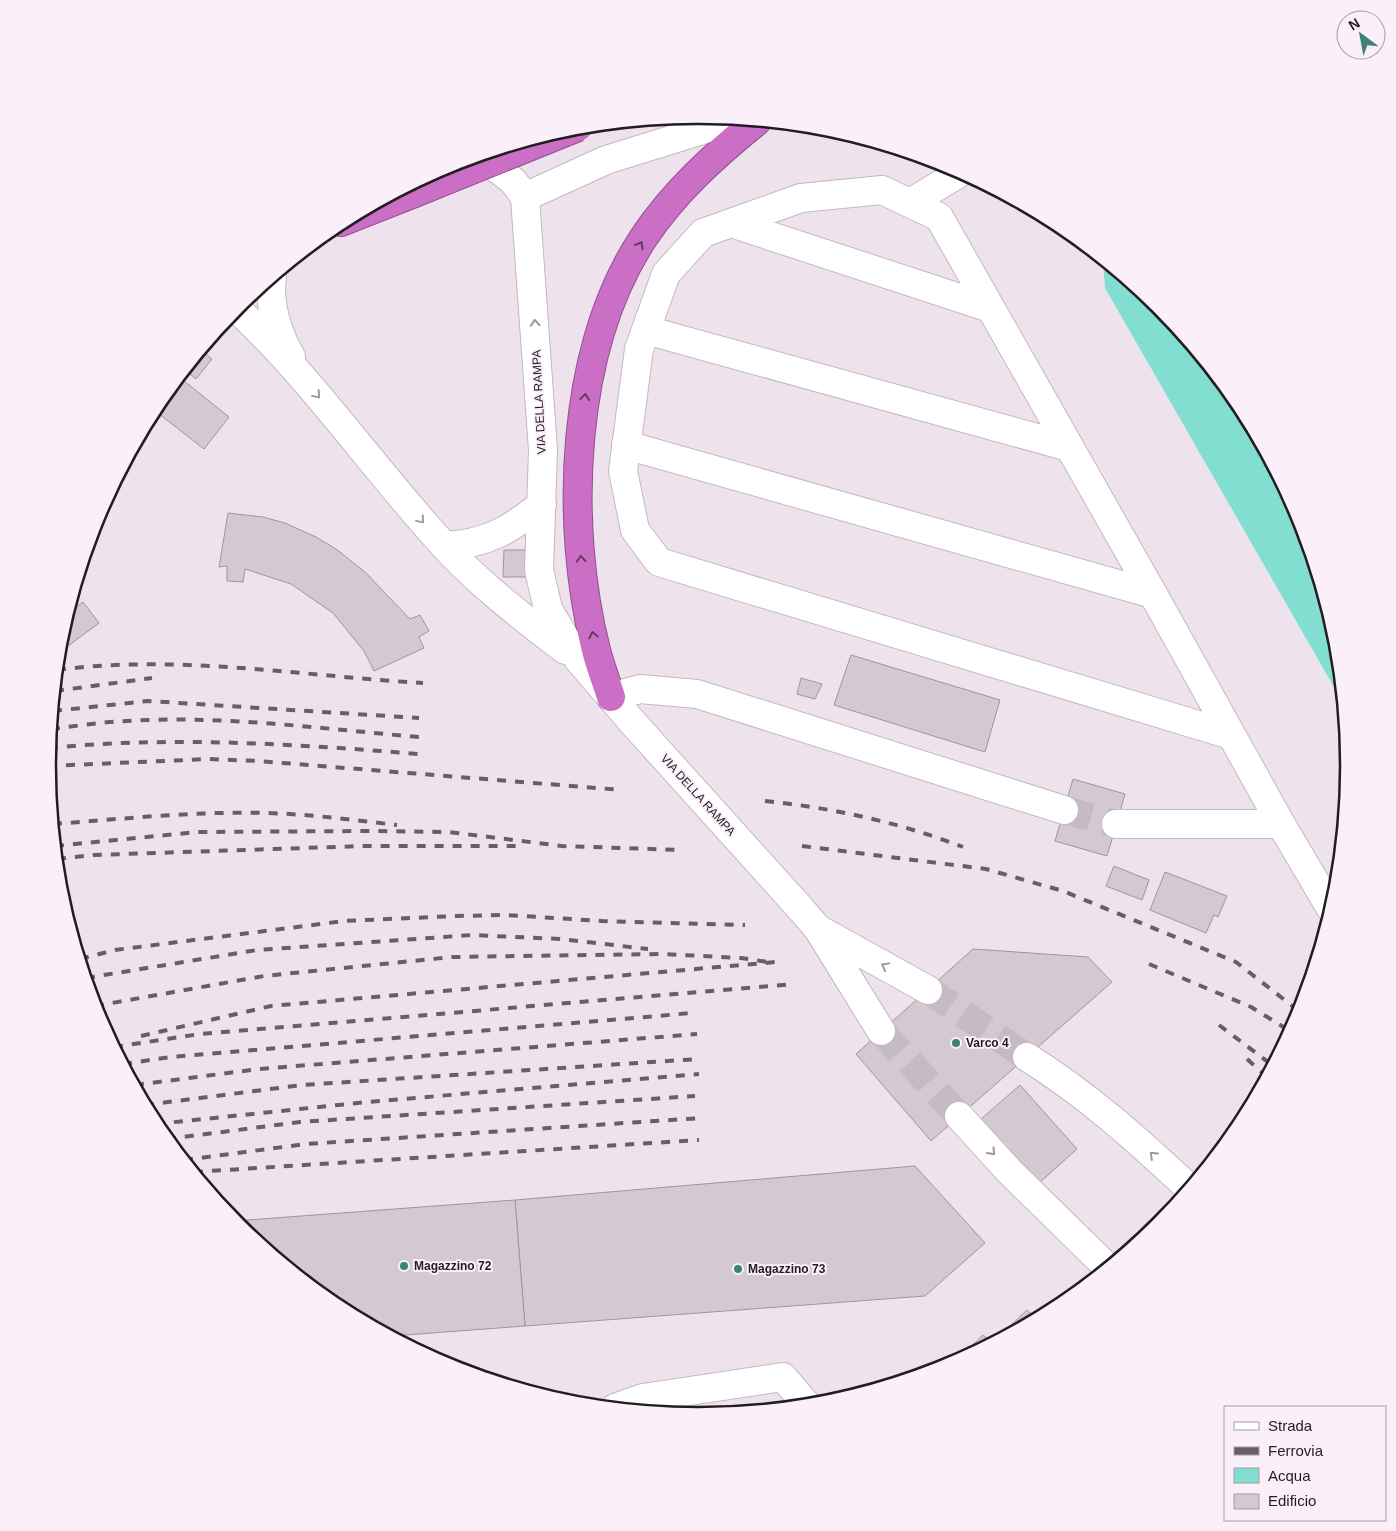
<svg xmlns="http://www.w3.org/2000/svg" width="1396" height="1531" font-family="Helvetica,sans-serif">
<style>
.water{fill:#81ded1}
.building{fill:#d4c9d2;stroke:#9f959e}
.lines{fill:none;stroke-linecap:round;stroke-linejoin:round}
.minor-tunnel{stroke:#c5bbc4;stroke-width:28;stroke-dasharray:28 14;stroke-linecap:butt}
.minor-casing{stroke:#c3b8c2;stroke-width:30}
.highway-casing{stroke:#8f528c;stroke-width:30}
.minor{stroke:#fff;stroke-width:28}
.highway{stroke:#ca6ec6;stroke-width:28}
.rail{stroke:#666066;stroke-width:4;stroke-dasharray:9 9;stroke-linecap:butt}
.minor-bridge-casing{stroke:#c3b8c2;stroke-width:30;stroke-linecap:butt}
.highway-bridge-casing{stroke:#8f528c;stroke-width:30;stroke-linecap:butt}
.minor-bridge{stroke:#fff;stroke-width:28}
.highway-bridge{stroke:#ca6ec6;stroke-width:28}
.oneway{stroke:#653d63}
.oneway2{stroke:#9b999b}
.poi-dot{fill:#3d8279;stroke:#fbf0fa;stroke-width:2}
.labels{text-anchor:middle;stroke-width:4;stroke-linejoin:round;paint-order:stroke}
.street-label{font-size:12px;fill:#211d21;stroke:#fbf0fa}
.poi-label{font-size:12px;font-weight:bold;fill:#211d21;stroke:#fbf0fa;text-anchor:start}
.rim{fill:none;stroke:#211d21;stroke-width:2.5}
</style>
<rect width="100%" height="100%" fill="#eee3ed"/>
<polygon class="water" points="1103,260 1158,306 1239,404 1299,517 1336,639 1342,701 1105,288"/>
<g class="building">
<polygon points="201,350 212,359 196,379 185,370"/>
<polygon points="179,377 229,417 204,449 154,410"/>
<polygon points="228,513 263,517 285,523 316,537 336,549 365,572 410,619 420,615 429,631 419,637 424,648 374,671 364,651 333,613 291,584 245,569 243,582 227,581 227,566 219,567"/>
<polygon points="504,550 527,550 526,577 503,577"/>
<polygon points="83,602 99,623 60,652 60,638 68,613"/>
<polygon points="851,655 1000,700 985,752 834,705"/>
<polygon points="801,678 822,684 815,699 797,694"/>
<polygon points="1073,779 1125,794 1107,856 1055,841"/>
<polygon points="1114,866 1149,880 1142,900 1106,886"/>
<polygon points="1165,872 1227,896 1218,917 1214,915 1206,933 1150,910"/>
<polygon points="973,949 1088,957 1112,982 931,1141 856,1054"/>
<polygon points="1020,1085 1077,1149 1037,1185 980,1120"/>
<polygon points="915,1166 985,1243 925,1296 525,1326 515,1200"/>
<polygon points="515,1200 525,1326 392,1336 336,1306 234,1221"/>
<polygon points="1027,1310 1036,1319 992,1343"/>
<polygon points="983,1335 992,1343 954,1363"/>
</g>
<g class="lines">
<g class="minor-tunnel">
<polyline points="1064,810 1116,824"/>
<polyline points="928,990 1027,1057"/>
<polyline points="881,1031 959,1116"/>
</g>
<g class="minor-casing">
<g id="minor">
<polyline points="479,155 513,181 525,197 543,450 539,570 548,609 568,643 578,659 634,724"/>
<polyline points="525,197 606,160 738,119"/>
<polyline points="910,203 961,172"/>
<polyline points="731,223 990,308"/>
<path d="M272 277C268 304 278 334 291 357"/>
<path d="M236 308C311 378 370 464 439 540 476 582 521 616 565 650"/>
<polyline points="646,330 1069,447"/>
<polyline points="626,445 1153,594"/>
<path d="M444 546C487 544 510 530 542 504"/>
<polyline points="611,697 640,689 697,694 1064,810"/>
<polyline points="1231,735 659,562 635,530 623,471 639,349 666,274 703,233 801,198 882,190 939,217 1153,594 1281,824"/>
<polyline points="1116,824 1281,824 1331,909"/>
<polyline points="800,908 818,929 881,1031"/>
<polyline points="820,930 928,990"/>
<path d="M1027 1057C1089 1096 1135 1138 1189 1188"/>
<polyline points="959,1116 1009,1171 1107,1267"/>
<polyline points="615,1408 643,1398 783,1377 807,1405"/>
</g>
</g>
<g class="highway-casing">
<g id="highway">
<polyline points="341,222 412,194"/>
<path d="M611 697C606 681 600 666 596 650 564 524 570 348 644 237 674 192 715 155 757 121"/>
</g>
</g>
<use href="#minor" class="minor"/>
<use href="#highway" class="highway"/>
<g class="rail">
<path d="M57 670C178 654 302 676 423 683"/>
<polyline points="55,691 152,678"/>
<polyline points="53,711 148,701 419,718"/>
<path d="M51 729C76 726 102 722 127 721 224 715 323 729 419 737"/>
<path d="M49 748C171 736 296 744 418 754"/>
<polyline points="48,766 209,759 258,761 622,790"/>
<path d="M765 801C833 808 898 822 963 847"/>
<path d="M53 824C123 819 195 811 265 813 310 814 353 820 397 825"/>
<polyline points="55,846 197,832 371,831 449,832 562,846 681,850"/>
<polyline points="802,846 986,869 1063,891 1236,962 1300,1012"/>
<polyline points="57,859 94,855 364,846 524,846"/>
<polyline points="80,959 115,950 344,921 456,916 506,915 602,921 745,925"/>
<polyline points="1149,964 1251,1007 1290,1031"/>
<polyline points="86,978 257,950 472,935 560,939 648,949"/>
<polyline points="95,1006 264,976 452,957 663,954 741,958 768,962"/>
<polyline points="1219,1025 1272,1065"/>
<polyline points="141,1036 271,1006 776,962"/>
<polyline points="114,1047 200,1034 795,984"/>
<polyline points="1247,1059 1266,1076"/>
<polyline points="123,1064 171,1057 692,1013"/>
<polyline points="135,1085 259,1069 697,1034"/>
<polyline points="145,1105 302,1085 698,1059"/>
<polyline points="156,1124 367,1102 699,1074"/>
<polyline points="167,1139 300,1122 695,1096"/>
<polyline points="184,1160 306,1144 701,1118"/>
<polyline points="194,1172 699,1140"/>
</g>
<g class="minor-bridge-casing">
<polyline id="minor-bridge" points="634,724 800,908"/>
</g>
<g class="highway-bridge-casing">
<polyline id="highway-bridge" points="412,194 578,127"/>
</g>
<use href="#minor-bridge" class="minor-bridge"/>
<use href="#highway-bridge" class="highway-bridge"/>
</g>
<defs><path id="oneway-chevron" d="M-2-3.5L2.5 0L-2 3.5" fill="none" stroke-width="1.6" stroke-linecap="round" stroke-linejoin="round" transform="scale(1.25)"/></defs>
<g class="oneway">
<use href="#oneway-chevron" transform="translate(640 245) rotate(-61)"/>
<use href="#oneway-chevron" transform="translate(585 397) rotate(-83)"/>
<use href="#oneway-chevron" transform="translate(581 559) rotate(-94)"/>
<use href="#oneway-chevron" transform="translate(593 635) rotate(-102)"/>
</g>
<g class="oneway2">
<use href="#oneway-chevron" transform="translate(535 323) rotate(-94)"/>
<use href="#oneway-chevron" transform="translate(317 395) rotate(50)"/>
<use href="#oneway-chevron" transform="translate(421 520) rotate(50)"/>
<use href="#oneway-chevron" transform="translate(885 966) rotate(-151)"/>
<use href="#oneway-chevron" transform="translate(992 1152) rotate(48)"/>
<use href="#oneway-chevron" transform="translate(1153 1155) rotate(-137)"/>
</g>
<g class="poi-dot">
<circle cx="956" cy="1043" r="5"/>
<circle cx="404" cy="1266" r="5"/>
<circle cx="738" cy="1269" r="5"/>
</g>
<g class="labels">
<g class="street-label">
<text transform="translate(539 402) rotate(-93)" y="4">VIA DELLA RAMPA</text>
<text transform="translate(698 795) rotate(48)" y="4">VIA DELLA RAMPA</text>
</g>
<g class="poi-label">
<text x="966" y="1047">Varco 4</text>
<text x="414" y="1270">Magazzino 72</text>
<text x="748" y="1273">Magazzino 73</text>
</g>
</g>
<path d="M0 0H1396V1531H0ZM697 124H699A641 641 0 0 1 1340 765V766A641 641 0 0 1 699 1407H697A641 641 0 0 1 56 766V765A641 641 0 0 1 697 124Z" fill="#fbf0fa" fill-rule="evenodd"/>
<path class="rim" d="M697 124H699A641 641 0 0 1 1340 765V766A641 641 0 0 1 699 1407H697A641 641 0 0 1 56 766V765A641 641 0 0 1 697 124Z"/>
<rect x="1224" y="1406" width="162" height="115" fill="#fbf0fa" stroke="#a49ca3"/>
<rect x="1234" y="1422" width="25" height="8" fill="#ffffff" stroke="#a49ca3"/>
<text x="1268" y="1431" font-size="15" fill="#211d21">Strada</text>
<rect x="1234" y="1447" width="25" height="8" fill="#666066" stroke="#a49ca3"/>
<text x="1268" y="1456" font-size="15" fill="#211d21">Ferrovia</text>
<rect x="1234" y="1468" width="25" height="15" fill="#81ded1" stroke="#a49ca3"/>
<text x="1268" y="1481" font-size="15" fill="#211d21">Acqua</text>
<rect x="1234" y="1494" width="25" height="15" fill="#d4c9d2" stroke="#a49ca3"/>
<text x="1268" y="1506" font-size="15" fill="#211d21">Edificio</text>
<g transform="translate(1361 35) rotate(328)"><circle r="24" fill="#fbf0fa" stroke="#a49ca3"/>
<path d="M0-4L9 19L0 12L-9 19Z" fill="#3d8279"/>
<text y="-8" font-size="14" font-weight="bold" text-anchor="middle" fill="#211d21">N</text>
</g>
</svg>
